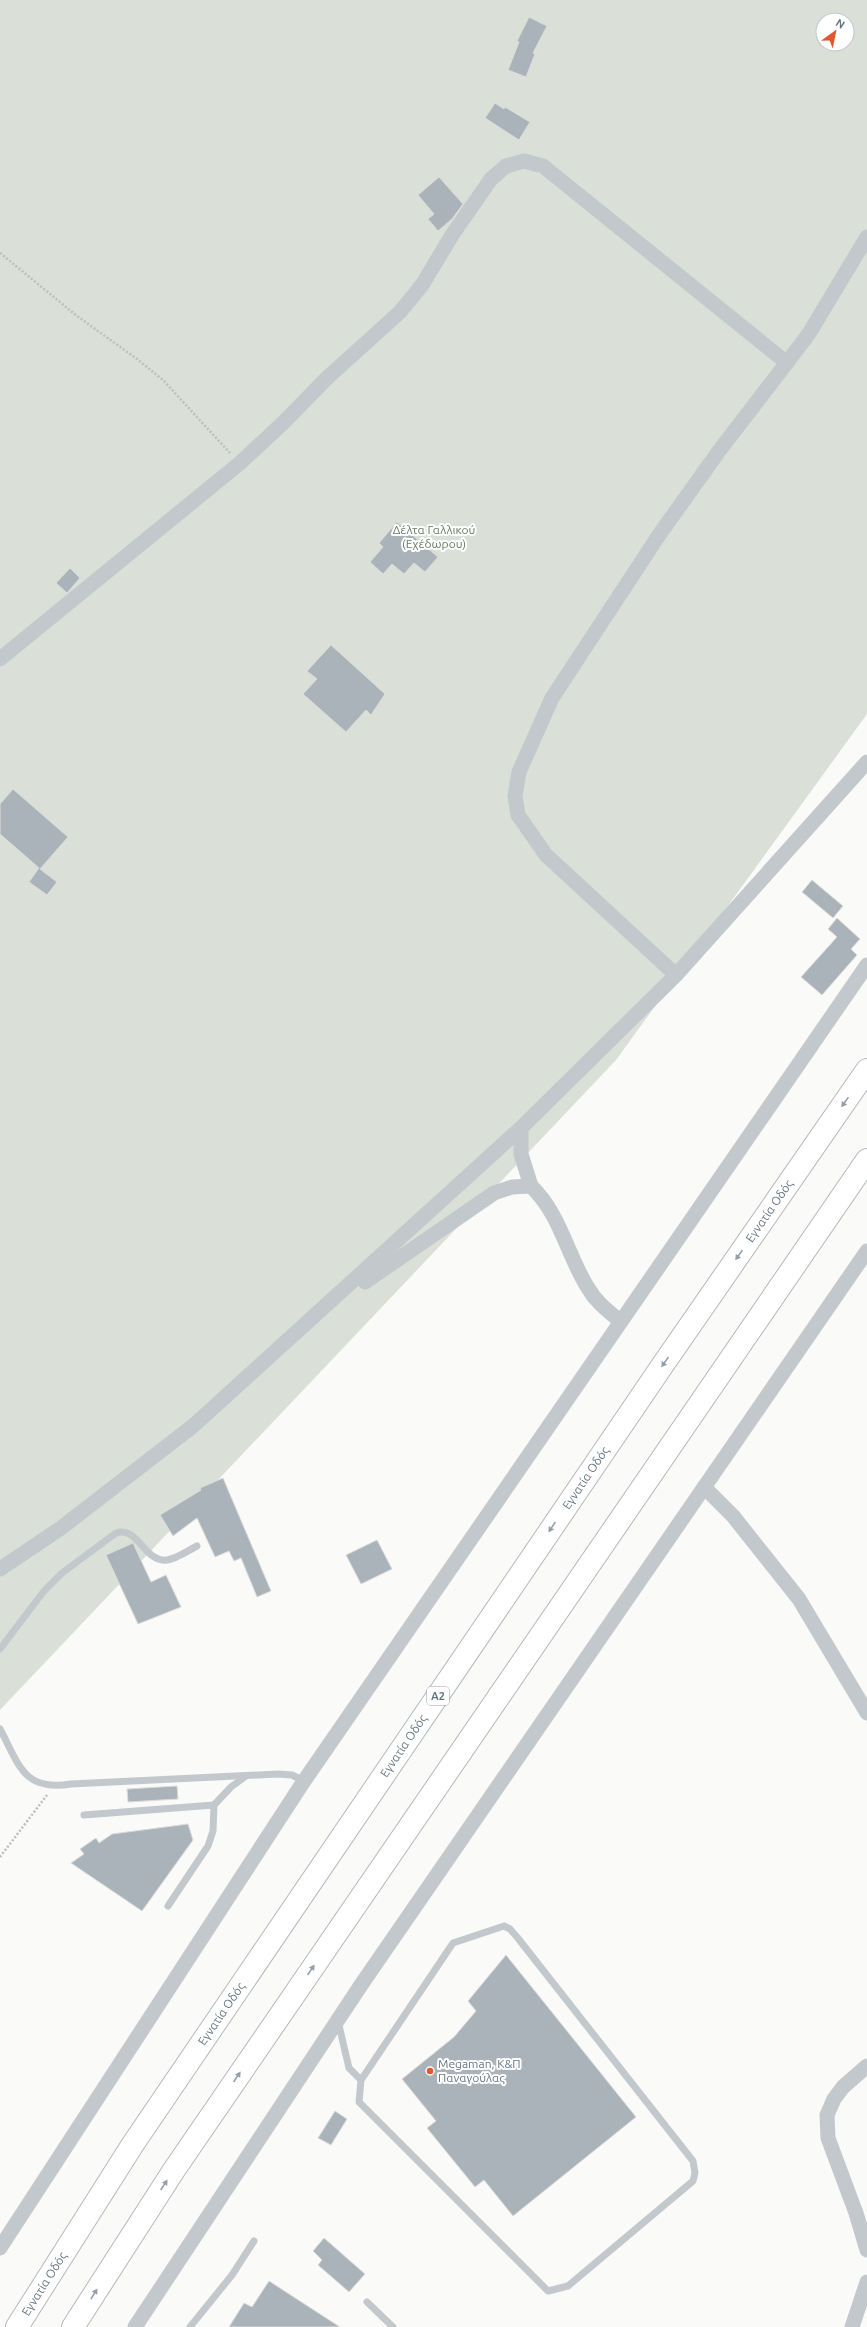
<svg xmlns="http://www.w3.org/2000/svg" width="867" height="2327" font-family="Ubuntu,sans-serif">
<style>
.green{fill:#dadfd7;fill-rule:evenodd}
.building{fill:#aab3b9;stroke:#dcdcda}
.lines{fill:none;stroke-linecap:round;stroke-linejoin:round}
.motorway-casing{stroke:#b4b9bd;stroke-width:24}
.path{stroke:#bbbfc2;stroke-width:2.5;stroke-dasharray:2 2;stroke-linecap:butt}
.service{stroke:#c3c8cc;stroke-width:7}
.minor{stroke:#c3c8cc;stroke-width:15}
.motorway{stroke:#fff;stroke-width:22}
.oneway{fill:#939fa8}
.poi-dot{fill:#e4572e;stroke:#fff;stroke-width:1.5}
.labels{text-anchor:middle;stroke-width:4;stroke-linejoin:round;paint-order:stroke}
.shield{fill:#fff;stroke:#939fa8;stroke-width:1}
.shield-label{font-size:11px;font-weight:bold;fill:#657683}
.park-label{font-size:12px;fill:#687a64;stroke:#fff}
.street-label{font-size:12px;fill:#657683;stroke:#fff}
.poi-label{font-size:12px;fill:#657683;stroke:#fff;text-anchor:start}
</style>
<rect width="100%" height="100%" fill="#fafaf8"/>
<path class="green" d="M0 0H867V714L616 1060 0 1710ZM823 20H847V44H823Z"/>
<g class="building">
<polygon points="529,17 547,26 533,53 535,54 526,77 508,70 519,42 517,41"/>
<polygon points="495,103 504,109 505,107 530,122 519,140 485,118"/>
<polygon points="439,177 463,204 452,219 438,231 428,219 434,214 418,195"/>
<polygon points="397,522 438,557 425,572 414,563 404,574 392,564 383,574 370,562 383,547 379,543"/>
<polygon points="70,568 80,578 67,593 56,583"/>
<polygon points="331,645 385,694 371,715 366,710 346,732 303,694 317,679 307,671"/>
<polygon points="13,789 68,837 40,869 57,882 47,895 29,882 39,868 0,834 0,804"/>
<polygon points="812,880 843,906 833,918 802,892"/>
<polygon points="837,918 860,939 851,949 857,955 822,995 801,977 837,937 828,929"/>
<polygon points="223,1478 271,1591 257,1597 241,1558 234,1561 229,1551 215,1557 197,1518 173,1536 160,1515 201,1490 200,1488"/>
<polygon points="377,1540 392,1569 361,1584 346,1555"/>
<polygon points="133,1543 151,1582 166,1575 181,1607 138,1624 106,1555"/>
<polygon points="177,1786 178,1799 128,1802 127,1789"/>
<polygon points="188,1824 193,1840 142,1911 71,1863 84,1854 80,1849 96,1838 99,1843 112,1834"/>
<polygon points="506,1955 636,2117 513,2216 484,2180 475,2187 427,2128 436,2121 402,2079 454,2037 476,2011 468,2001"/>
<polygon points="335,2111 347,2119 331,2145 318,2138"/>
<polygon points="324,2238 365,2274 349,2292 318,2265 322,2260 313,2251"/>
<polygon points="269,2281 340,2327 229,2327 244,2303 252,2307"/>
</g>
<g class="lines">
<g class="motorway-casing">
<g id="motorway">
<path id="s1" d="M17 2327 133 2144 662 1366 867 1070"/>
<polyline points="73,2327 174,2170 867,1160"/>
</g>
</g>
<g class="path">
<polyline points="0,253 77,316 137,359 163,380 230,453"/>
<polyline points="0,1857 47,1795"/>
</g>
<g class="service">
<path d="M0 1649 44 1591 62 1573 116 1533C138 1525 144 1563 167 1560 176 1559 189 1550 197 1546"/>
<path d="M0 1729C19 1764 23 1792 71 1784L278 1774 292 1775 304 1781"/>
<polyline points="84,1815 214,1805"/>
<polyline points="168,1906 208,1846 213,1831 214,1805 231,1787 246,1776"/>
<polyline points="338,2021 349,2068 361,2080 359,2102 548,2291 568,2286 693,2181 695,2173 693,2161 517,1937 510,1929 504,1926 453,1943 361,2080"/>
<polyline points="367,2302 393,2327"/>
<polyline points="190,2327 232,2275 254,2241"/>
</g>
<g class="minor">
<polyline points="0,659 240,463 283,423 327,378 400,312 422,285 452,235 491,179 506,166 524,161 543,166 787,363"/>
<polyline points="676,975 546,855 518,815 515,796 519,772 552,698 659,535 719,451 808,335 867,237"/>
<polyline points="521,1128 521,1154 531,1186"/>
<path d="M365 1282 494 1193 512 1187 531 1186C561 1215 567 1255 588 1288 596 1302 608 1311 620 1321"/>
<polyline points="704,1487 733,1516 799,1599 867,1713"/>
<polyline points="0,1569 61,1528 193,1426 521,1128 676,975 867,762"/>
<polyline points="867,2066 843,2087 834,2099 827,2115 828,2138 856,2213 867,2250"/>
<polyline points="0,2248 304,1781 867,965"/>
<polyline points="135,2327 361,1985 867,1251"/>
<polyline points="852,2327 867,2282"/>
</g>
<use href="#motorway" class="motorway"/>
</g>
<defs><path id="oneway-solid" d="M-6-.8H1V-3.2L6.5 0L1 3.2V.8H-6Z"/></defs>
<g class="oneway">
<use href="#oneway-solid" transform="translate(845 1102) rotate(125)"/>
<use href="#oneway-solid" transform="translate(739 1255) rotate(125)"/>
<use href="#oneway-solid" transform="translate(665 1362) rotate(125)"/>
<use href="#oneway-solid" transform="translate(552 1527) rotate(124)"/>
<use href="#oneway-solid" transform="translate(311 1970) rotate(-56)"/>
<use href="#oneway-solid" transform="translate(237 2077) rotate(-56)"/>
<use href="#oneway-solid" transform="translate(164 2185) rotate(-57)"/>
<use href="#oneway-solid" transform="translate(94 2294) rotate(-58)"/>
</g>
<circle class="poi-dot" cx="430" cy="2071" r="4"/>
<g class="labels">
<rect class="shield" x="427" y="1687" width="22" height="18" rx="3"/>
<g class="shield-label">
<text x="438" y="1700">Α2</text>
</g>
<g class="park-label">
<text x="434" y="534">Δέλτα Γαλλικού<tspan x="434" dy="14">(Εχέδωρου)</tspan></text>
</g>
<g class="street-label">
<text dy="4" stroke="none"><textPath href="#s1" startOffset="1346">Εγνατία Οδός</textPath></text>
<text dy="4" stroke="none"><textPath href="#s1" startOffset="1022">Εγνατία Οδός</textPath></text>
<text dy="4" stroke="none"><textPath href="#s1" startOffset="698">Εγνατία Οδός</textPath></text>
<text dy="4" stroke="none"><textPath href="#s1" startOffset="374">Εγνατία Οδός</textPath></text>
<text dy="4" stroke="none"><textPath href="#s1" startOffset="51">Εγνατία Οδός</textPath></text>
</g>
<g class="poi-label">
<text x="438" y="2068">Megaman, Κ&amp;Π<tspan x="438" dy="14">Παναγούλας</tspan></text>
</g>
</g>
<g transform="translate(835 32) rotate(33)"><circle r="19" fill="#ffffff" stroke="#c1c8cd"/>
<path d="M0-3L7 15L0 10L-7 15Z" fill="#e4572e"/>
<text y="-6" font-size="11" font-weight="bold" text-anchor="middle" fill="#657683">N</text>
</g>
</svg>
